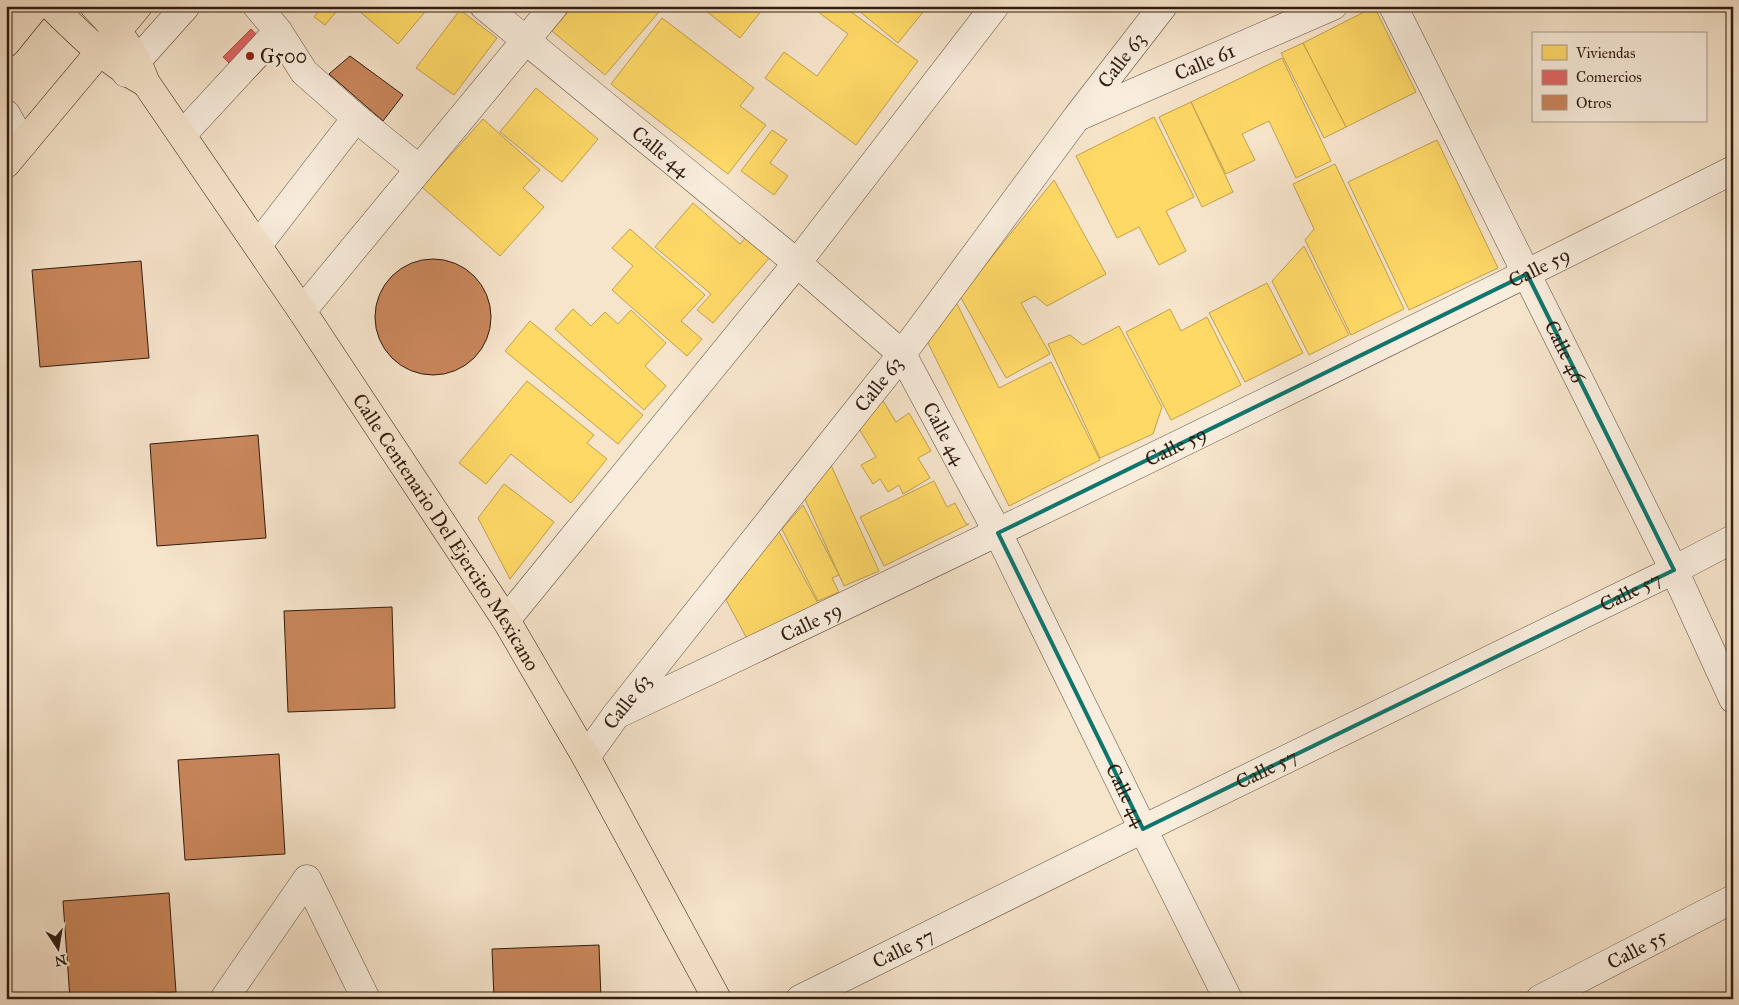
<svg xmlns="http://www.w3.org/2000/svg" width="1739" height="1005" font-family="'IM FELL Great Primer',serif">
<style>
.homes{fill:#ffd966;stroke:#c1a04c}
.shops{fill:#e06666;stroke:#ac504c}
.building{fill:#c9865b;stroke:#311c0f}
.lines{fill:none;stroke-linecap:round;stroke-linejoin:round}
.minor-casing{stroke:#624e3e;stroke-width:29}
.major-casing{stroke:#311c0f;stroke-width:29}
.highway-casing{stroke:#311c0f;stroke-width:29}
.minor{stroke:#f9eddd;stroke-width:28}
.major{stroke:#f6e4cb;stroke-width:28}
.highway{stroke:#f6e4cb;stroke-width:28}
.marked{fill:none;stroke:#0f766e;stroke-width:4;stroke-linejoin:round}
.poi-dot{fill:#8f2418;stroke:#f9eddd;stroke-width:2}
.labels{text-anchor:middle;stroke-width:5;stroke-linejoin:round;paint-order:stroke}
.poi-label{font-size:20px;fill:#311c0f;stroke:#f9eddd;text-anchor:start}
.street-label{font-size:20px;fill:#311c0f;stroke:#f9eddd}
</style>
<rect width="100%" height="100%" fill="#f6e4cb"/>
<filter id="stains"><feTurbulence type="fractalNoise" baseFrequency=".004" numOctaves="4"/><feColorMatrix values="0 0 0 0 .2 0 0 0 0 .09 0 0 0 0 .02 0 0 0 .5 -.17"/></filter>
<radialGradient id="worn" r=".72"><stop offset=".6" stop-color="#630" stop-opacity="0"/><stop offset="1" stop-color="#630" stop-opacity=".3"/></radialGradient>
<g class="homes">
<polygon points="323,6 341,6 325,25 314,17"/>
<polygon points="353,6 430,6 398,44"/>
<polygon points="573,6 664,6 605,75 552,31"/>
<polygon points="700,6 765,6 740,38"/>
<polygon points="810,6 843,6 918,61 856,145 765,78 784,52 817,76 848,34"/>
<polygon points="853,6 928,6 898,43"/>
<polygon points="1372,8 1375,8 1416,92 1346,127 1303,43"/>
<polygon points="460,10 497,38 454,95 416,68"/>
<polygon points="662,18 754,88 740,106 766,125 728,174 611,84"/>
<polygon points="1303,43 1346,127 1324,138 1281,53"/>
<polygon points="1282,58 1331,161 1296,178 1269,121 1242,134 1255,160 1226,174 1191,102"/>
<polygon points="536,88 598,139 562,182 500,132"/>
<polygon points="1191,102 1233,192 1202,207 1159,117"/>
<polygon points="1154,117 1194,197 1166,211 1186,251 1159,265 1139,227 1117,238 1076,156"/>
<polygon points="483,119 540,170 523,188 544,207 500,256 422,187"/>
<polygon points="772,130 787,140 770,163 788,176 774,195 741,171"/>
<polygon points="1437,140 1498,268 1409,310 1348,182"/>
<polygon points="1335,164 1404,309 1351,335 1305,240 1314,229 1293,184"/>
<polygon points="1054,180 1106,274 1047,306 1035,296 1021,303 1050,354 1006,378 960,296"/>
<polygon points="693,203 740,244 747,236 771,256 713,323 697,310 711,294 655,247"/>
<polygon points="630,229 705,295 681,321 702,339 687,356 612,290 633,266 612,248"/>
<polygon points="1304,246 1349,335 1309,355 1272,281"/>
<polygon points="1267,283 1303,353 1245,382 1209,313"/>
<polygon points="956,302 999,388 1051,362 1100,460 1009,506 927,341"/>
<polygon points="573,309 591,326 605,312 618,324 631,310 666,343 645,366 666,386 644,410 555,329"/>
<polygon points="1170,309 1181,331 1207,317 1241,385 1171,420 1126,332"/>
<polygon points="530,321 643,415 618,444 505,351"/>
<polygon points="1119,326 1162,407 1153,434 1100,458 1048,344 1070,335 1083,345"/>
<polygon points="527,381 594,435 587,443 607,459 571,503 511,454 486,484 459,463"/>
<polygon points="882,399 896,422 909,413 931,451 918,458 930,478 903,494 899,485 888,492 880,479 873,484 861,465 876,457 858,427"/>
<polygon points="830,463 879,571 844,586 805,499"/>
<polygon points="934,481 947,507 955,503 966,524 969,524 884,566 860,517"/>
<polygon points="504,484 554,522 510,579 478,518"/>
<polygon points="803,505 839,575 832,578 839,592 818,601 782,529"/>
<polygon points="778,530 820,607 750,644 726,600"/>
</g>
<polygon class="shops" points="251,29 277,54 249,83 223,57"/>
<g class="building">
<polygon points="350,56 403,95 383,121 329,74"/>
<circle cx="433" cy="317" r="58"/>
<polygon points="141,261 149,358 40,367 32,270"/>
<polygon points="258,435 266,538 157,546 150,444"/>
<polygon points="392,607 395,708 288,712 284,611"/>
<polygon points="279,754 285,854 185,860 178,760"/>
<polygon points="169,893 176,992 70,999 63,901"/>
<polygon points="599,945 601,999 494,999 492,949"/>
</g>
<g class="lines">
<g class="minor-casing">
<g id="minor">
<path id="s1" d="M484 6 797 263 902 354 998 533 1143 829 1228 999"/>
<path id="s2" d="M1393 6 1674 570 1733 699"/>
<polyline points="278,31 304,72 356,118 419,169"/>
<polyline points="126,73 186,6"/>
<polyline points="6,114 23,144"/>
<path id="s3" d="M1080 116 1333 6"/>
<polyline points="182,135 278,31 257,6"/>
<polyline points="258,245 356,118"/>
<polyline points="302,311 554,6"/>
<polyline points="506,620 797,263 995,6"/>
<path id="s4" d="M616 715C990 537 1363 357 1733 170"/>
<path id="s5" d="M586 757 616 715 902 354 1077 117 1163 6"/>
<polyline points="224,999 307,879 366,999"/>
<path id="s6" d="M800 999 1143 829 1674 570 1733 539"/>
<path id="s7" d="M1540 999 1733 899"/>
</g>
</g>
<g class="major-casing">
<g id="major">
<path d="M51 6C83 37 107 62 146 83"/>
<path id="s8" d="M94 6C119 32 133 48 146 83L302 311 506 620 586 757 717 999"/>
<polyline points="6,164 138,6"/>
</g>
</g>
<g class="highway-casing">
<polyline id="highway" points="6,43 36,6"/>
</g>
<use href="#minor" class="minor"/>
<use href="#major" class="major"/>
<use href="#highway" class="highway"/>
</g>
<path class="marked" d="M1527 274 1674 570 1143 829 998 533Z"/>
<circle class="poi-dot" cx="250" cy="56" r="5"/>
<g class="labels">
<g class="poi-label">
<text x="260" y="63">G500</text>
</g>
<g class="street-label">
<text dy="7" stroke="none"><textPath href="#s5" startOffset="879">Calle 63</textPath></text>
<text dy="7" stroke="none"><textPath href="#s3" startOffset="136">Calle 61</textPath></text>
<text dy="7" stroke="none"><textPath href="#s1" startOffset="229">Calle 44</textPath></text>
<text dy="7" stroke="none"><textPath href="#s4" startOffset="1026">Calle 59</textPath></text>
<text dy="7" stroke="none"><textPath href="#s2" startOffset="386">Calle 46</textPath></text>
<text dy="7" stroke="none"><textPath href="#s5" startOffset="474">Calle 63</textPath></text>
<text dy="7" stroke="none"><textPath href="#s1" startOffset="634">Calle 44</textPath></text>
<text dy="7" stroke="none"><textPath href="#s4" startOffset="621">Calle 59</textPath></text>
<text dy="7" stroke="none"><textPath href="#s8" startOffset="634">Calle Centenario Del Ejercito Mexicano</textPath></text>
<text dy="7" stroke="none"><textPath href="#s6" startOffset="925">Calle 57</textPath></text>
<text dy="7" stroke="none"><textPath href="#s4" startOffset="216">Calle 59</textPath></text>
<text dy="7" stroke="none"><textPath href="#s5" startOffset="69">Calle 63</textPath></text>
<text dy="7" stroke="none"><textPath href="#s6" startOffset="520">Calle 57</textPath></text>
<text dy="7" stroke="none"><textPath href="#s1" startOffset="1039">Calle 44</textPath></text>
<text dy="7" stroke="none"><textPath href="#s6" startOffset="115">Calle 57</textPath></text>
<text dy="7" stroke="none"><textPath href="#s7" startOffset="109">Calle 55</textPath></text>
</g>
</g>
<rect width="1739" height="1005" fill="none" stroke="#f6e4cb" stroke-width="25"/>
<rect x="8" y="8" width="1724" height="990" fill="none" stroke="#311c0f" stroke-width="2.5"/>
<rect x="12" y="12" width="1714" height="980" fill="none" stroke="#311c0f"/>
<rect x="1532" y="32" width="175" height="90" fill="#f9eddd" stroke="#a9998b"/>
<rect x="1542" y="45" width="25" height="15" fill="#ffd966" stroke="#a9998b"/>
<text x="1576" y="58" font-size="15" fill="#311c0f">Viviendas</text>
<rect x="1542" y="70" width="25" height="15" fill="#e06666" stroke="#a9998b"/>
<text x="1576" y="82" font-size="15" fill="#311c0f">Comercios</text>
<rect x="1542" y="95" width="25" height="15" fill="#c9865b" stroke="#a9998b"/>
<text x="1576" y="108" font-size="15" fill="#311c0f">Otros</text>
<g transform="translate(58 948) rotate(168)" stroke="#f9eddd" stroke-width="4" paint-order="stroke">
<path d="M0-4L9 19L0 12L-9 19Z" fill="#311c0f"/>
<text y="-8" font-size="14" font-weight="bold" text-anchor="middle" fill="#311c0f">N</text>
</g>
<rect width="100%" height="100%" filter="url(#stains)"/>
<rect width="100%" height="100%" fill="url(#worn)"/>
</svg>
